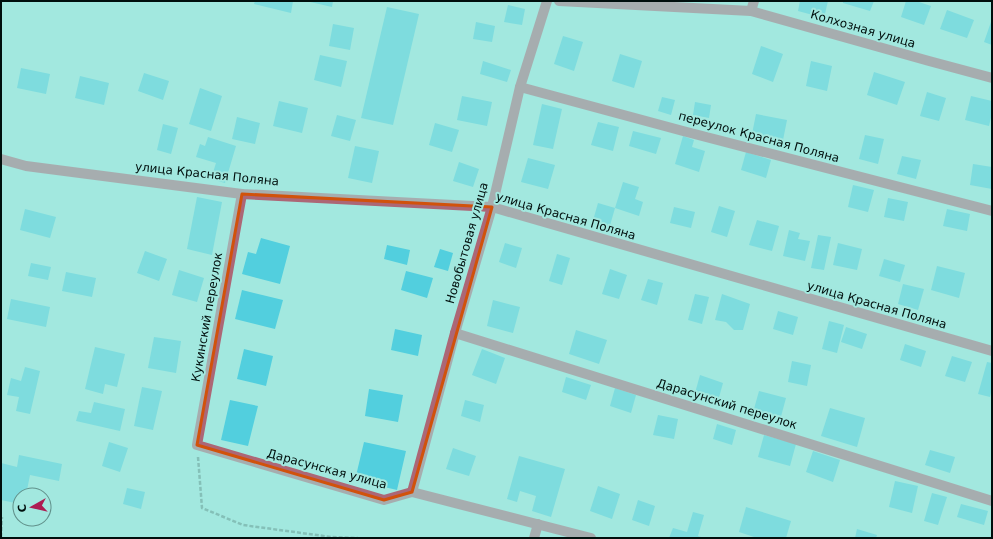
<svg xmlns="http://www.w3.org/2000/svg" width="993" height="539" font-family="'DejaVu Sans',sans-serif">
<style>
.building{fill:#52cfde}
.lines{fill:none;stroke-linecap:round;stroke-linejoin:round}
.path{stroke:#61918a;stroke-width:2.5;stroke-dasharray:4 2;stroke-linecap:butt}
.minor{stroke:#ac6776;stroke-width:10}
.marked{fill:none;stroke:#d1520c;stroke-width:3;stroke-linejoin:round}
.labels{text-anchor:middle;stroke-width:4;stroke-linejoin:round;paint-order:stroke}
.street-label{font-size:12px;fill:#000f0d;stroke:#a2e8df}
</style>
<rect width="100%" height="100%" fill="#a2e8df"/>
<g class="building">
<polygon points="255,1 293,1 291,13 254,4"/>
<polygon points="306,1 333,1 332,7"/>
<polygon points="800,1 828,1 824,18 798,11"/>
<polygon points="843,1 874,1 870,11 843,3"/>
<polygon points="906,1 916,1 931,6 924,25 901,17"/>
<polygon points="508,5 525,9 522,25 504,22"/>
<polygon points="387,7 419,14 393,125 361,118"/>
<polygon points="947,10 974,20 967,38 940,29"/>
<polygon points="992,19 992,45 984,42"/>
<polygon points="476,22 495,26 492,42 473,39"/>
<polygon points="333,24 354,28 350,50 329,46"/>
<polygon points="563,36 583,42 574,71 554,64"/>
<polygon points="761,46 783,54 773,82 752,74"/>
<polygon points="620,54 642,61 634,88 612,81"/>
<polygon points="320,55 347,61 341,87 314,80"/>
<polygon points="483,61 511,70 507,82 480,74"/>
<polygon points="811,61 832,66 827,91 806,86"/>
<polygon points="21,68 50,74 46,94 17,88"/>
<polygon points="874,72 905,82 897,105 867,95"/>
<polygon points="144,73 169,81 163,100 138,91"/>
<polygon points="80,76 109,83 104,105 75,98"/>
<polygon points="200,88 222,96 211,131 189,124"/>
<polygon points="927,92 946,98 939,121 920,116"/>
<polygon points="462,96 492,102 487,126 457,120"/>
<polygon points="971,96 992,101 992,113 989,126 965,120"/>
<polygon points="662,97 675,100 671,115 658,111"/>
<polygon points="279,101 308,108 302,133 273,126"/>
<polygon points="695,102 711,105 709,118 693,115"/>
<polygon points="542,104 562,109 553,149 533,145"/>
<polygon points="756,114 787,120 783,140 752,134"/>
<polygon points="337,115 356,120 350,141 331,136"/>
<polygon points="237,117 260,123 255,144 232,139"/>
<polygon points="598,122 619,127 613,151 591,145"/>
<polygon points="435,123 459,130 452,152 429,145"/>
<polygon points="163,124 178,128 171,154 157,150"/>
<polygon points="633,131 661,138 656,154 629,146"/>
<polygon points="865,135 884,139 878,164 859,159"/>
<polygon points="683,136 694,140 692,147 705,151 699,172 675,164"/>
<polygon points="208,137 236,146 225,183 211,179 216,163 196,157 200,144 205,146"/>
<polygon points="355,146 379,151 372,183 348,178"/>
<polygon points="746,152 771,160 766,178 741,170"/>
<polygon points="902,156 921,160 916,179 897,174"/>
<polygon points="528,158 555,165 548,189 521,182"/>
<polygon points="459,162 479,169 473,187 453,181"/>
<polygon points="973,164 992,167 992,189 970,185"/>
<polygon points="623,182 639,187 635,199 643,202 639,216 615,208"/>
<polygon points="853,185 874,190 868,212 848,207"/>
<polygon points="197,197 222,202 212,255 187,249"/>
<polygon points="888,198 908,202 904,221 884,217"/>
<polygon points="598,203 615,208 609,229 592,224"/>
<polygon points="719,206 735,211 727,237 711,232"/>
<polygon points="674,207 695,212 691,228 670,223"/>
<polygon points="25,209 56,217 50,238 20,230"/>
<polygon points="947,209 970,214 967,231 943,226"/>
<polygon points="757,220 779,226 772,251 749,245"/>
<polygon points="789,230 800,233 798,239 810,241 805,261 783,256"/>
<polygon points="818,235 831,237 824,270 811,268"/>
<polygon points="261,238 290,246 280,284 242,274 248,252 256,254"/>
<polygon points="505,243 522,248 516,268 499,262"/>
<polygon points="838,243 862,249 857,270 833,265"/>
<polygon points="387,245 410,250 407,265 384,259"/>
<polygon points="440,249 453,253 448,271 434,267"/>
<polygon points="145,251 167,259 159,281 137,273"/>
<polygon points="557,254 570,258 562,285 549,281"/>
<polygon points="884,259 905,265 900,282 879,276"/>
<polygon points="31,263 51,267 48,280 28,276"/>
<polygon points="937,266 965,273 959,298 931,290"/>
<polygon points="610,269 627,275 619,299 602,294"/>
<polygon points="179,270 204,278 197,302 172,295"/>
<polygon points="406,271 433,278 427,298 401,290"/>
<polygon points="66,272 96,278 92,297 62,291"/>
<polygon points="648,279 663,283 657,305 641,300"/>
<polygon points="903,284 924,289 918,310 898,304"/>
<polygon points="242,290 283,300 275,329 235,319"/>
<polygon points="695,294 709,297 702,324 688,320"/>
<polygon points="722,294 750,304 743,330 734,330 726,322 715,320"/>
<polygon points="11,299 50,307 46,327 7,319"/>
<polygon points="493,300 520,307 513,333 487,326"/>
<polygon points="778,311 798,317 793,335 773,329"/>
<polygon points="829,321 844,325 837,353 822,349"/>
<polygon points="846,327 867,334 862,349 841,342"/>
<polygon points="395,329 422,335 418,356 391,350"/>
<polygon points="576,330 607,340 599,364 569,354"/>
<polygon points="154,337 181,341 176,373 148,368"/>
<polygon points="905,344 926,351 921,367 900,360"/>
<polygon points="95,347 125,354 117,387 105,384 103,394 85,389"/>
<polygon points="244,349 273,356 266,386 237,379"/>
<polygon points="482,349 505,358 496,384 472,375"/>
<polygon points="952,356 972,362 965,382 945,376"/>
<polygon points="792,361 811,365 807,386 788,382"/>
<polygon points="987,362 992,363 992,388 990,397 978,394"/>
<polygon points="25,367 40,371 30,414 16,411 19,397 7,395 11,378 21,381"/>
<polygon points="700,375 723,383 718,401 695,393"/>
<polygon points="566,377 591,385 586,400 562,392"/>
<polygon points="142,387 162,391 153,430 134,426"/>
<polygon points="615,388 636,395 631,413 610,406"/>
<polygon points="369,389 403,395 398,422 365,416"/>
<polygon points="759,391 786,398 779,424 752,416"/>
<polygon points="230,400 258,406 248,446 221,440"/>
<polygon points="465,400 484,405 480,422 461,416"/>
<polygon points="94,402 125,409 120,431 76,421 79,411 91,413"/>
<polygon points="830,408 865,418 857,447 821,436"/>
<polygon points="658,415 678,419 674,439 653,435"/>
<polygon points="717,424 736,430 732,445 713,439"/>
<polygon points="764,435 796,444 790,466 758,457"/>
<polygon points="109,442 128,448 120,472 102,466"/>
<polygon points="364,442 406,451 397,490 355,480"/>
<polygon points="453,448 476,456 469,476 446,469"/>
<polygon points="930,450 955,457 950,473 925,465"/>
<polygon points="813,451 840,460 833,482 806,472"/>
<polygon points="19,455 62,464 59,481 30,475 26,495 20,495 20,504 1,500 1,463 17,467"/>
<polygon points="519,456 565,469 551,517 532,511 536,496 520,491 517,502 507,499"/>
<polygon points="895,481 918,486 912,513 889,507"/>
<polygon points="598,486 620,494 612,519 590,511"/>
<polygon points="127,488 145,492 141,509 123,504"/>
<polygon points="932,493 947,497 938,525 924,521"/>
<polygon points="638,500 655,506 649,526 632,520"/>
<polygon points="961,504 988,511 984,525 957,517"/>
<polygon points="746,507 791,521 786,538 757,538 739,532"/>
<polygon points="693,512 704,515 698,536 704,538 669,538 673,528 687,532"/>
<polygon points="857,529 877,535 876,538 855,538"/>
</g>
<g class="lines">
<g class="path">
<polyline points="198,457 202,508 243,525 331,537 358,538"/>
<polyline points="1,537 2,517"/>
</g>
<g class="minor">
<polyline points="559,1 751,11 929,61 992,78"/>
<polyline points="751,11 754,1"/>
<polyline points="520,87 683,131 992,211"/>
<polyline points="1,159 26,166 242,194 492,207 992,351"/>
<polyline points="242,194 197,445 384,500 412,492 591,538"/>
<polyline points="455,333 992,501"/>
<polyline points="412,492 455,333 492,207 520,87 547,1"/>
<polyline points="534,538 538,524"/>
</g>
</g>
<path d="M0 0H993V539H0ZM242 194 492 207 412 492 384 500 197 445Z" fill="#a2e8df" fill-opacity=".55" fill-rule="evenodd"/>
<path class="marked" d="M242 194 492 207 412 492 384 500 197 445Z"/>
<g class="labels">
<g class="street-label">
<text transform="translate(863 29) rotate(16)" y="4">Колхозная улица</text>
<text transform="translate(759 137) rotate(15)" y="4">переулок Красная Поляна</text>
<text transform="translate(207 174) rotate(6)" y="4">улица Красная Поляна</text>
<text transform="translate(566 216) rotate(16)" y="4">улица Красная Поляна</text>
<text transform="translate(467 243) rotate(-74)" y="4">Новобытовая улица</text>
<text transform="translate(877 305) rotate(16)" y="4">улица Красная Поляна</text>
<text transform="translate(207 317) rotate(-80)" y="4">Кукинский переулок</text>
<text transform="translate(727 404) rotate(17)" y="4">Дарасунский переулок</text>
<text transform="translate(327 469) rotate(15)" y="4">Дарасунская улица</text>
</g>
</g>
<rect width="993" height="539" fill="none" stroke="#000f0d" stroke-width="4"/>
<g transform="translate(32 507) rotate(262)"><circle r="19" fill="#a2e8df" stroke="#61918b"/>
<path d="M0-3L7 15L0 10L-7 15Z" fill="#ad1d52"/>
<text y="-6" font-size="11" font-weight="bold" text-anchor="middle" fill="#000f0d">С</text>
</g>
</svg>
